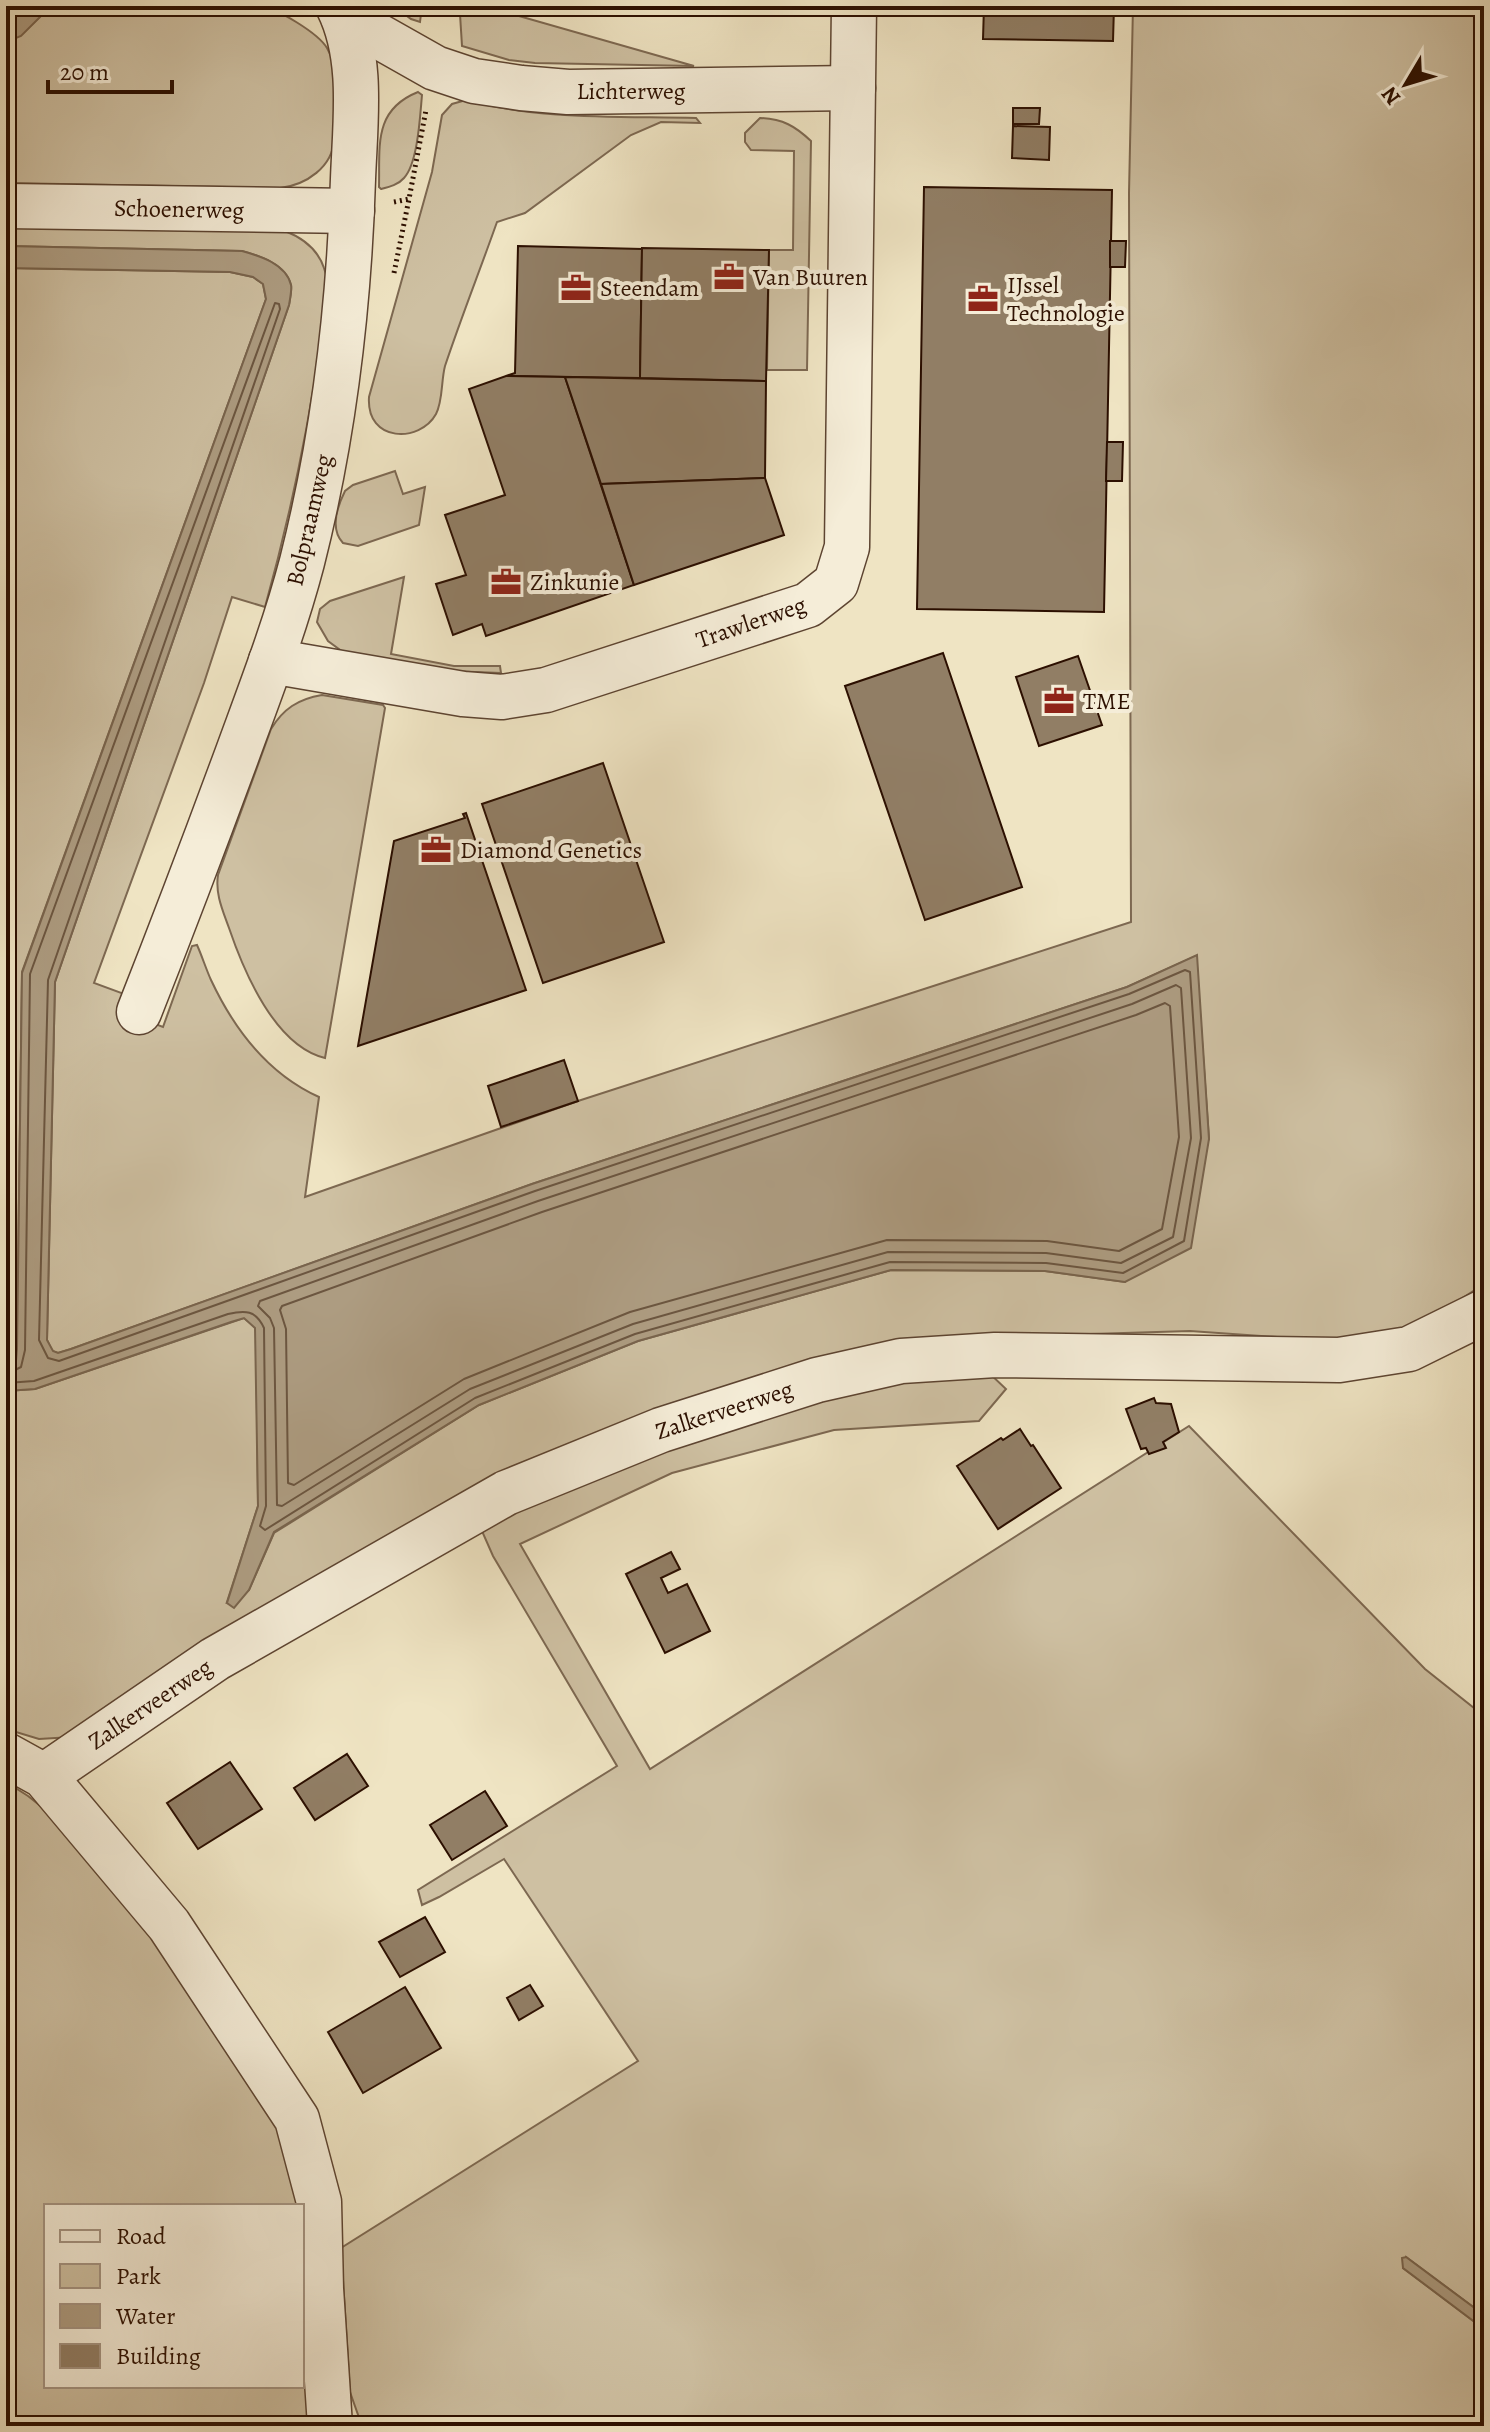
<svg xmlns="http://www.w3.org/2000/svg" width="1490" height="2432" font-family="Alegreya,serif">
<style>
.green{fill:#cec0a2;stroke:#7d6851;stroke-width:2;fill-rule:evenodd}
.water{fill:#ad9c81;stroke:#79644d;stroke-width:2}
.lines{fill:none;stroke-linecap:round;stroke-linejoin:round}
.shore{stroke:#6c5640;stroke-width:2}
.building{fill:#917e65;stroke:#2c0f00;stroke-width:2}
.street-casing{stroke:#5d4431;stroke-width:47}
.path{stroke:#2c0f00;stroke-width:5;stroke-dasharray:2 4;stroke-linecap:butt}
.street{stroke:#f5edd8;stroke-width:44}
.labels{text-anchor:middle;stroke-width:8;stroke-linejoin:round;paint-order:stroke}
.street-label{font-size:24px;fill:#2c0f00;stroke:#f5edd8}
.poi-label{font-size:24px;fill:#2c0f00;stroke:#f5edd8;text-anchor:start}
</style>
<rect width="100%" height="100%" fill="#efe4c3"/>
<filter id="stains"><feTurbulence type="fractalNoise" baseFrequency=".0025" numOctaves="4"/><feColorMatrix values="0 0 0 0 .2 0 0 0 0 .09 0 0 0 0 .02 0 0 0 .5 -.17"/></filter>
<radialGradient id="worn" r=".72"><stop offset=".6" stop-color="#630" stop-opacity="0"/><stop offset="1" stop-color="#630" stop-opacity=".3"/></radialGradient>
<g class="green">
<path d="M51 6C101 6 150 6 199 6 218 6 242 2 261 6 278 9 318 33 327 48 343 75 335 109 334 139 333 167 306 185 280 188L6 183V42L21 35Z"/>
<polygon points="394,6 422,6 420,22 411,19"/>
<path d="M1133 6H1484V1284L1421 1325 1335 1341 1190 1331 898 1340 673 1404 72 1737 39 1739 6 1729V1391L35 1389 244 1318 256 1328 258 1506 227 1602 249 1590 274 1533 479 1405 638 1341 891 1270 1045 1271 1125 1282 1209 1139 1196 956 1127 987 532 1184 71 1349 58 1353 52 1351 47 1340 55 982 289 305C290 299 292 290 291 285 286 264 260 256 242 251L6 246V226L285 231C303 238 318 250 324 268 333 293 324 322 320 347 307 435 289 521 265 607L232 597 204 683 94 983 127 995 121 1011 163 1027 192 946 197 945C202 956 206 969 211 980 234 1029 268 1074 319 1097L305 1197 578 1101 1131 922 1129 193Z"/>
<polygon points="460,14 519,16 694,66 535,63 509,60 462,46"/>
<path d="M418 92 422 95C420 116 418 163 404 178 398 185 389 187 381 189L379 187C380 146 373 110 418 92Z"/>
<path d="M466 100C540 120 619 116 696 118L700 123 661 122 631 135 525 213 497 222C480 270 461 318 445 366 441 381 443 401 436 414 420 443 366 443 369 397L432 172 442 115 452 104Z"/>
<path d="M760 118C783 119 795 126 811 141L807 370H767L769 250H793L794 151 751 150 745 142V133Z"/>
<polygon points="6,268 230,272 253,277 263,284 266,299 22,972 17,1349 16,1361 6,1363"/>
<path d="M395 471 403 494 425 487 419 525 358 546 343 543C330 529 337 507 345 491L353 485Z"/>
<polygon points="404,577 391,654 454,666 500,666 501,673 449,671 343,652 328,641 317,622 320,609 330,601"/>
<path d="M322 695 383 705 385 708 325 1058C275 1046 244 972 229 928 223 911 215 894 218 875L271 729C283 709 298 699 322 695Z"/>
<polygon points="987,1371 1006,1389 979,1421 834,1430 672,1473 520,1544 650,1769 1189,1426 1425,1669 1484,1716 1484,2315 1406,2257 1403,2268 1484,2329 1484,2426 362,2426 350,2392 341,2248 638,2061 504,1859 439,1897 422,1905 418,1890 617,1766 493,1556 478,1522 648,1447 867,1383"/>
<path d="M6 1782 28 1796 63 1824 124 1888 277 2126 302 2199 322 2426H6ZM46 2206H302V2386H46Z"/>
</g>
<g class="water">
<polygon points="6,6 51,6 21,36 6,42"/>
<path d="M6 246 242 251C260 256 286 264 291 285 292 290 290 299 289 305L55 982 47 1340 53 1351 58 1353 71 1349 532 1184 1127 987 1197 955 1209 1139 1191 1248 1125 1282 1045 1271 891 1270 638 1341 479 1405 274 1532 249 1590 234 1608 227 1603 258 1506 255 1328 244 1318 231 1322 35 1389 6 1391V1363L16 1361 17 1349 22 973 266 299 263 284 253 277 230 272 6 268Z"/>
<polygon points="1406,2257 1484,2315 1484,2329 1403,2268 1402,2258"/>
</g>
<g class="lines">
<g class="shore">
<polygon points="1176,985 1181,988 1191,1138 1173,1237 1121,1263 1046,1253 888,1252 633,1324 470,1389 282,1506 277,1505 274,1328 270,1318 258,1306 260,1301 538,1201 1132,1004"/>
<polygon points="1165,1003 1170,1006 1179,1137 1162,1229 1119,1251 1047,1241 887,1240 630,1312 464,1379 294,1485 288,1483 286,1329 280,1310 282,1306 542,1212 1136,1015"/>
<path d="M6 1371H13L21 1367 25 1350 30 974 275 303 279 304 280 309 48 980 39 1340 48 1358 59 1361 535 1191 1129 994 1185 970 1190 972 1201 1138 1184 1241 1123 1273 1046 1263 890 1262 635 1334 475 1398 265 1530 260 1526 266 1506 264 1328C256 1310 245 1310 228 1314L34 1381 6 1383"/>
</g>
</g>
<g class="building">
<polygon points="984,6 1114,6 1113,41 983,39"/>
<polygon points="1013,108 1040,108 1039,124 1013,124"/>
<polygon points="1013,126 1050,127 1049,160 1012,158"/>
<polygon points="924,187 1112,190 1104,612 917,609"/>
<polygon points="1110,241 1126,241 1125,267 1110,267"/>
<polygon points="518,246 642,249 640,378 506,376 515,373"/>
<polygon points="642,248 769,250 766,381 640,378"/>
<polygon points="506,376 565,377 634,585 486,636 482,624 453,635 436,584 466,575 445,515 505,495 469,389"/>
<polygon points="565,377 766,381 765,478 601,484"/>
<polygon points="1107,442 1123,442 1122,481 1106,481"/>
<polygon points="765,478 784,535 634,585 601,484"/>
<polygon points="943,653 1022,887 925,920 845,686"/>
<polygon points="1078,656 1102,725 1039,746 1016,677"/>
<polygon points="603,763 664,942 543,983 482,804"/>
<polygon points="466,813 526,990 358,1046 394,841 465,818 463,814"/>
<polygon points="564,1060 578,1101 501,1127 488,1086"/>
<polygon points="1154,1398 1156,1403 1171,1404 1179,1432 1163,1442 1166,1448 1149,1454 1146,1448 1141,1449 1126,1409"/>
<polygon points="1020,1429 1031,1446 1033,1445 1061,1488 998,1529 957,1466 1001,1438 1003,1440"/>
<polygon points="671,1552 680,1569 661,1578 668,1593 687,1584 710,1631 665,1653 626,1574"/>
<polygon points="347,1754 368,1786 315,1820 294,1788"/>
<polygon points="230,1762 262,1809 198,1849 167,1803"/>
<polygon points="485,1791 507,1826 452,1860 430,1825"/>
<polygon points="425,1917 445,1952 400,1977 379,1942"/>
<polygon points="530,1985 543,2006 519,2020 507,1998"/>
<polygon points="405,1987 441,2048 363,2093 328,2032"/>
</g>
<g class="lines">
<g class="street-casing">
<g id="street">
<polyline points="343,16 435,68 474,81 521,88 568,92 853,88"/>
<polyline points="6,206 352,211"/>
<polyline points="271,661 463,694 502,697 546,690 808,605 836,583 847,547 854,6"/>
<path d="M139 1012C173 926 206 839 238 752 261 689 285 627 302 562 334 436 349 308 353 179 355 123 364 58 338 6"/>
<polyline points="6,1755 44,1776 169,1925 297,2119 319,2202 321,2289 330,2426"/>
<polyline points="44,1776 215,1659 506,1493 661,1430 817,1380 901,1361 995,1355 1339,1360 1409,1349 1484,1312"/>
</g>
</g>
<g class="path">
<polyline points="394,202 409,199 426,110"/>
<polyline points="394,273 409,199"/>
</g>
<use href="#street" class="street"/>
</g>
<defs>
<g id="office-bare" transform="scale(2.4)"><path d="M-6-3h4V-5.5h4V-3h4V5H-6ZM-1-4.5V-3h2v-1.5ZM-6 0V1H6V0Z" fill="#8f2418" stroke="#f5edd8" stroke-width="2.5" paint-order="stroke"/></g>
</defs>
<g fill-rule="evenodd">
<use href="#office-bare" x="729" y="277"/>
<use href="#office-bare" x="576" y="288"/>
<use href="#office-bare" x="983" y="299"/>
<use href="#office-bare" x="506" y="582"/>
<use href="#office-bare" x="1059" y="701"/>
<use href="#office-bare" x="436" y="850"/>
</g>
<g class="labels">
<g class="street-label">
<text x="631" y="99">Lichterweg</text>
<text transform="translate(179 209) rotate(1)" y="8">Schoenerweg</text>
<text transform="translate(309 520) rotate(-77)" y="8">Bolpraamweg</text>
<text transform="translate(751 622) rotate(-19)" y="8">Trawlerweg</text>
<text transform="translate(724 1410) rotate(-18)" y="8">Zalkerveerweg</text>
<text transform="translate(150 1704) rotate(-34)" y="8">Zalkerveerweg</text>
</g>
<g class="poi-label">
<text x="753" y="285">Van Buuren</text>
<text x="1007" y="293">IJssel<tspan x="1007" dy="28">Technologie</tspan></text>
<text x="600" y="296">Steendam</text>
<text x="530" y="590">Zinkunie</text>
<text x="1083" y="709">TME</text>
<text x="460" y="858">Diamond Genetics</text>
</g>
</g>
<rect width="1490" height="2432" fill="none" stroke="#efe4c3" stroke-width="32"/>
<rect x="8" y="8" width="1474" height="2416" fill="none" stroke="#2c0f00" stroke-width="4"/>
<rect x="16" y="16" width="1458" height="2400" fill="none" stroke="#2c0f00" stroke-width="2"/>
<rect x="44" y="2204" width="260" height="184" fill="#f5edd8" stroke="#a59482" stroke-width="2"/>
<rect x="60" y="2230" width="40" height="12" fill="#f5edd8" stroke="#a59482" stroke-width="2"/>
<text x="116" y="2244" font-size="24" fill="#2c0f00">Road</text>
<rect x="60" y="2264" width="40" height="24" fill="#cec0a2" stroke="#a59482" stroke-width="2"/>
<text x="116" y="2284" font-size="24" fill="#2c0f00">Park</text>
<rect x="60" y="2304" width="40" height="24" fill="#ad9c81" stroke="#a59482" stroke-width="2"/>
<text x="116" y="2324" font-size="24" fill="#2c0f00">Water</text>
<rect x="60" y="2344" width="40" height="24" fill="#917e65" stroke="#a59482" stroke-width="2"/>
<text x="116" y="2364" font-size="24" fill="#2c0f00">Building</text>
<g transform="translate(1406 84) rotate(232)" stroke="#f5edd8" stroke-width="6" paint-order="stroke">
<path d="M0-6L14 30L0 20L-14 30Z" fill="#2c0f00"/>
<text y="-12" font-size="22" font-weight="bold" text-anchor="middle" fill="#2c0f00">N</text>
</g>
<path d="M48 80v12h124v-12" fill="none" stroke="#2c0f00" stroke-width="4"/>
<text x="60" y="80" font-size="24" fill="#2c0f00" stroke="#f5edd8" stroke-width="6" paint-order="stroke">20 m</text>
<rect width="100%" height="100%" filter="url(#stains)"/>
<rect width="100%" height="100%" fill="url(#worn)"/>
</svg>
